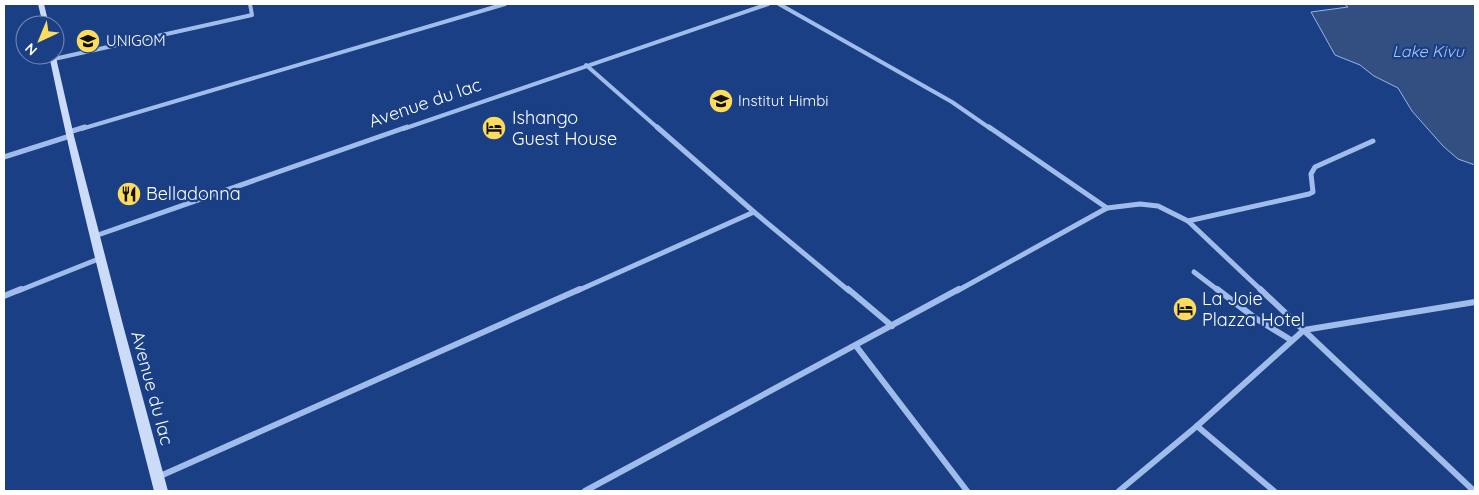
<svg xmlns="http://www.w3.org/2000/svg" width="1479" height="495" font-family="Quicksand,sans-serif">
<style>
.water{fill:#334f82;stroke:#93b5ed}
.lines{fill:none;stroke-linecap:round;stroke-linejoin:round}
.minor-far2{stroke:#a0bceb;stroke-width:4}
.minor-far1{stroke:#a0bceb;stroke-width:5}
.minor{stroke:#a0bceb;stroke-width:6}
.secondary{fill:#ccdbf8;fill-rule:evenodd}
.labels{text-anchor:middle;stroke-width:4.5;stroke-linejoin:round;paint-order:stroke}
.far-poi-label{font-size:15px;fill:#fff;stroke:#1a3f84;text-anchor:start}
.far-water-label{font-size:16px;font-style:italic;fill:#abc6f3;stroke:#1a3f84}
.street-label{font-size:18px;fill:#fff;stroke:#1a3f84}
.poi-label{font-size:18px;fill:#fff;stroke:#1a3f84;text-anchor:start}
</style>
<rect width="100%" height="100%" fill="#1a3f84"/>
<polygon class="water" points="1344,4 1475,4 1475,165 1458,159 1443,146 1412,111 1398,88 1374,76 1360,65 1335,55 1311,12 1348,7"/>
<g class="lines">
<g class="minor-far2">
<polyline points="779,4 952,102 991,129"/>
<polyline points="54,59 252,15 250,4"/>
<polyline points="586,65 659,129"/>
<polyline points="81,129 505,4"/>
<polyline points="403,129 768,4"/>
</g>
<g class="minor-far1">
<polyline points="657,127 754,212 849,291"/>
<polyline points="989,127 1107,208"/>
<polyline points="69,132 85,127"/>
<polyline points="4,157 70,136"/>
<polyline points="1188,221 1309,194 1313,192 1311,174 1315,167 1373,141"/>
<polyline points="95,236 407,127"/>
<polyline points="1194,272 1219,291"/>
<polyline points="18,291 101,258"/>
<polyline points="577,291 754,212"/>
<polyline points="957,291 1107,208 1140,204 1158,206 1188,221 1262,291"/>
</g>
<g class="minor">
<polyline points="848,289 892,326"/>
<polyline points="1217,289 1255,318 1291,340"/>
<polyline points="1260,289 1474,491"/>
<polyline points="4,296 21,289"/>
<polyline points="856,346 967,491"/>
<polyline points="1197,426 1274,491"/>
<polyline points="158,477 580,289"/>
<polyline points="585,491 959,289"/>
<polyline points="1119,491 1197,426 1304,330 1475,302"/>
</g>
<g class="secondary">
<polygon points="38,4 44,4 49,25 43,25"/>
<path d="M55 53 74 136 123 325 168 491H154C117 346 79 202 49 55H55Z"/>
</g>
</g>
<defs>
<g id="school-disc" transform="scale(1.25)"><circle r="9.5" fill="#fddc5c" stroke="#1a3f84"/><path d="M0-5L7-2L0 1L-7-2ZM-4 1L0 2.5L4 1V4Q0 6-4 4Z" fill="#111"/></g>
<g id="hotel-disc" transform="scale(1.25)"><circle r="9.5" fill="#fddc5c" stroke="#1a3f84"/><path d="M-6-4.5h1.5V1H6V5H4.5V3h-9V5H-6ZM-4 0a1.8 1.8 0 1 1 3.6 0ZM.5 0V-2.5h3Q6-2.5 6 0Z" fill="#111"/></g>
<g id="restaurant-disc" transform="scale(1.25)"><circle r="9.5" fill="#fddc5c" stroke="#1a3f84"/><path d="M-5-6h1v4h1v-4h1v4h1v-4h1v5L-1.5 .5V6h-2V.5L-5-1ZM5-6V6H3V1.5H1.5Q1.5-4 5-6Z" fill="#111"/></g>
</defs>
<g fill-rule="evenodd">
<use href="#school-disc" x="88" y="41"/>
<use href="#school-disc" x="721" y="101"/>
<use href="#hotel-disc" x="494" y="128"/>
<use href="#restaurant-disc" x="129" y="194"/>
<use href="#hotel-disc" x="1185" y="309"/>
</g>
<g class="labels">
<g class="far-poi-label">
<text x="106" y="46">UNIGOM</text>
<text x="738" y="106">Institut Himbi</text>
</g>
<g class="far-water-label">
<text x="1428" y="57">Lake Kivu</text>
</g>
<g class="street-label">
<text transform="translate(425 103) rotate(-19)" y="6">Avenue du lac</text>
<text transform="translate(152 388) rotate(75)" y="6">Avenue du lac</text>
</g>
<g class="poi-label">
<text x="512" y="124">Ishango<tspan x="512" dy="21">Guest House</tspan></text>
<text x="146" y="200">Belladonna</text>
<text x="1202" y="305">La Joie<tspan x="1202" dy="21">Plazza Hotel</tspan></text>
</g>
</g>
<rect width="1479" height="495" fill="none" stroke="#ffffff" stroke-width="10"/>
<g transform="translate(40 40) rotate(224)"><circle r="24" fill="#1a3f84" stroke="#768cb5"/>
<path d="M0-4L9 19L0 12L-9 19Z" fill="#fddc5c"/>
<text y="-8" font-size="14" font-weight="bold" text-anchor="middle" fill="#ffffff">N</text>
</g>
</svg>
